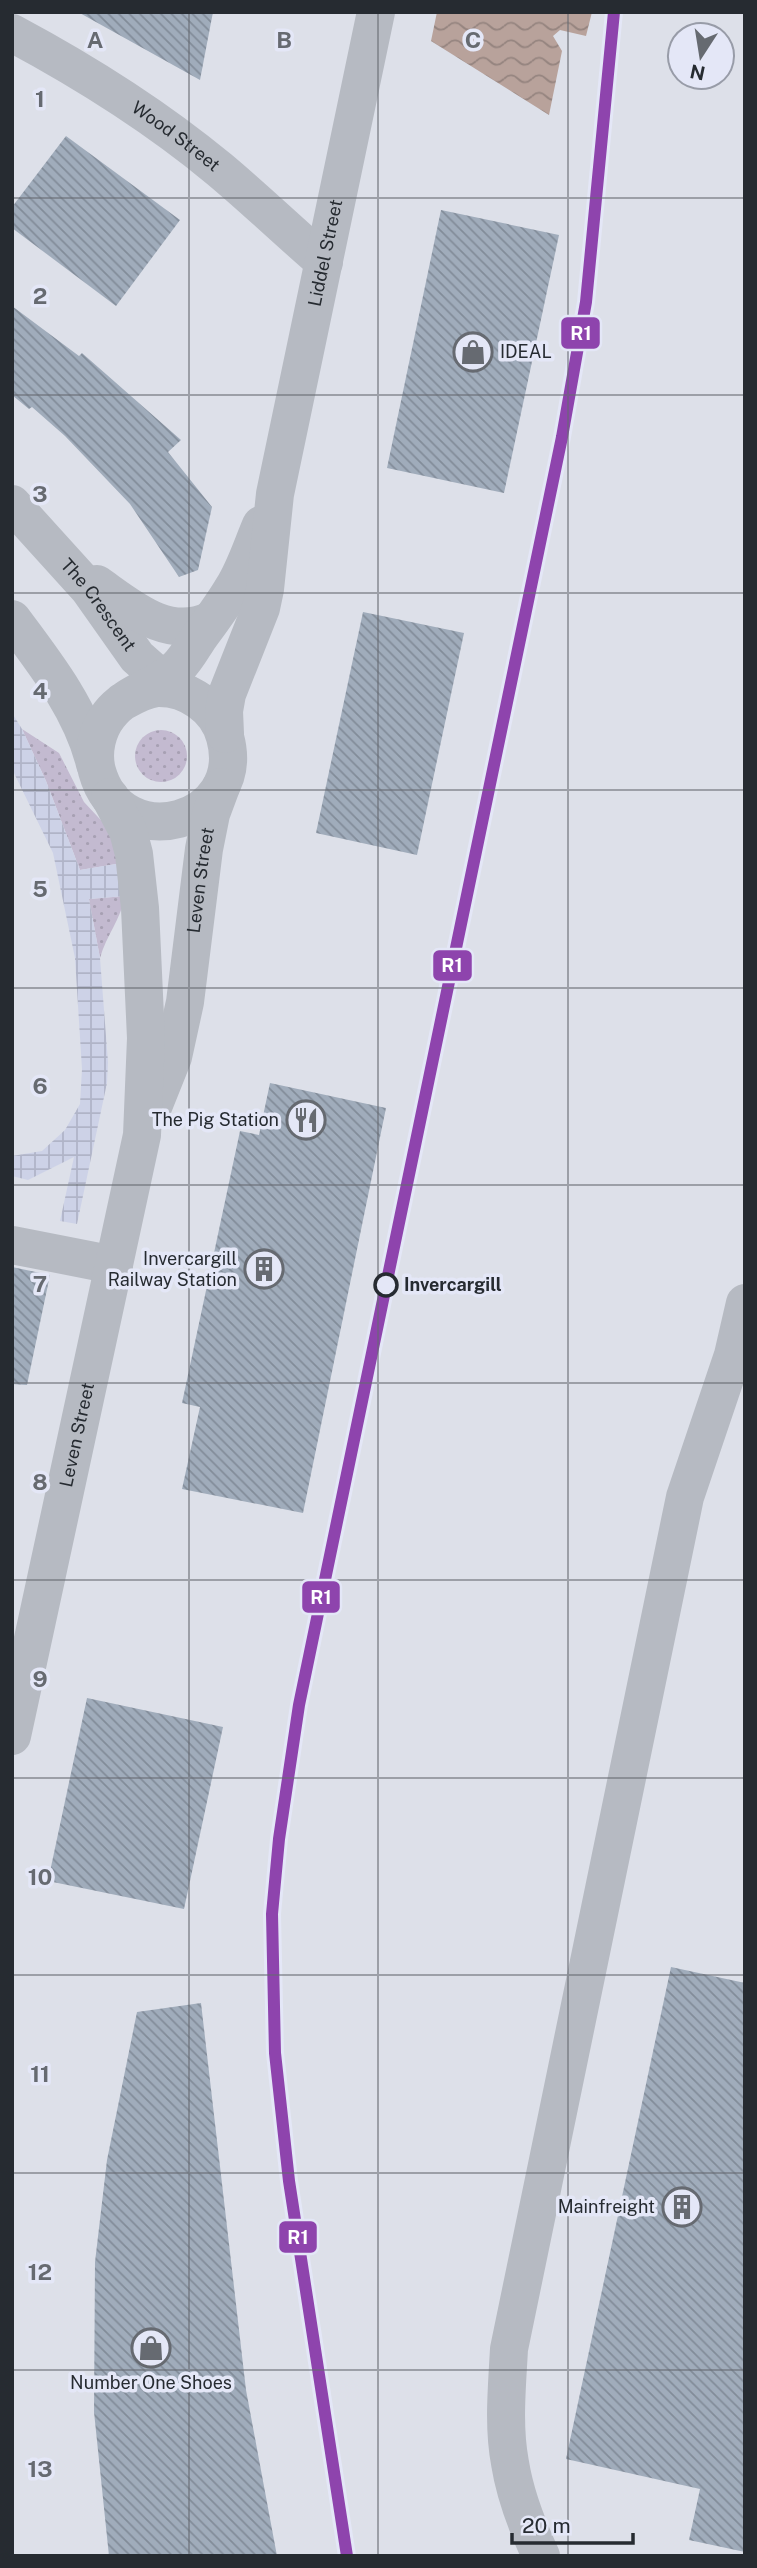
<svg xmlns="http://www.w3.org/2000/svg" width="757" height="2568" font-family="'Public Sans',sans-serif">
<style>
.garden{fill:url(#garden-dots)}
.plaza{fill:url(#plaza-grid)}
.water{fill:url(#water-waves)}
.building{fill:url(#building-back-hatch)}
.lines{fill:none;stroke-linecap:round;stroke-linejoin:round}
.minor{stroke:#b6bac2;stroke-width:38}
.rail-1-casing{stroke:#e4e7f7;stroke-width:18}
.rail-1{stroke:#8e44ad;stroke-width:12}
.grid{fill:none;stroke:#666a71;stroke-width:2;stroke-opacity:0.55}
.stop-dot{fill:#e4e7f7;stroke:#262b31;stroke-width:3.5}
.labels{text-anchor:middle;stroke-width:7;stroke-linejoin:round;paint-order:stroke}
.street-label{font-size:18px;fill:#262b31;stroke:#e4e7f7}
.poi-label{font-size:18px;fill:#262b31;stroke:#e4e7f7;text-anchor:end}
.stop-label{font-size:18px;font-weight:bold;fill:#262b31;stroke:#e4e7f7;text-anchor:start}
.grid-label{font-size:23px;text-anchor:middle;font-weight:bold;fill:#666a71;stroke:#e4e7f7;stroke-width:7;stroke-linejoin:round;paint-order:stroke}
.line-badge{stroke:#e4e7f7;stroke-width:2.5}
.badge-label{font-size:19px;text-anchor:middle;font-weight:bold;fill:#fff}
</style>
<defs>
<pattern id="garden-dots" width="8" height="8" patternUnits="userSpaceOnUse" patternTransform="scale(1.75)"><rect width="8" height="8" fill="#c3bad0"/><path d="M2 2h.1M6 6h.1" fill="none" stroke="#a7a0b3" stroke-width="1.8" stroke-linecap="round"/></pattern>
<pattern id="plaza-grid" width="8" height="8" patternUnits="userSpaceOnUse" patternTransform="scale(1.75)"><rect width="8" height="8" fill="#cdd2e7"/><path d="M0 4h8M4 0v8" fill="none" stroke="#b0b4c7"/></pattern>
<pattern id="water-waves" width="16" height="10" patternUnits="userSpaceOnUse" patternTransform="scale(1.75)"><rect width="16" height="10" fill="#b8a29b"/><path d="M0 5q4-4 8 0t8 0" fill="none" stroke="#95847f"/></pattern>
<pattern id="building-back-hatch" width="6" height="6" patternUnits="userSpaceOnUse" patternTransform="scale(1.75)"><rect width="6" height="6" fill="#a0acbb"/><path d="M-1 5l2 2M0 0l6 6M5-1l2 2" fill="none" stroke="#828c99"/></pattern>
</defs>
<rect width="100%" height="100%" fill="#dde0e9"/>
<g class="garden">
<polygon points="22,729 59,753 84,802 111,831 122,863 80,870 46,781"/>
<circle cx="161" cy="756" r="26"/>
<path d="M125 896C121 919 106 936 100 958L89 899Z"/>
</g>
<polygon class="plaza" points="12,713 22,729 46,781 80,870 122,863 125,896 89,899 100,958 108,1062 107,1083 77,1224 60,1221 74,1157 28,1180 12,1176 12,1156 42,1151 65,1130 80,1104 82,1069 75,958 53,853 12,769"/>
<polygon class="water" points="437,12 592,12 586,36 560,30 553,36 562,51 549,115 431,41"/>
<g class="building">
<polygon points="78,12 213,12 200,80"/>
<polygon points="66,136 180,220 116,306 12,228 12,207"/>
<polygon points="441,210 559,235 504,493 387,468"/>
<polygon points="12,306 79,356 82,353 181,440 168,452 212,507 198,570 179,577 130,504 65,436 32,407 29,409 12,395"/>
<polygon points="363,612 464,633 417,855 316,833"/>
<polygon points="270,1083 386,1108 303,1513 182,1489 200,1407 182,1403 240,1131 259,1135"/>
<polygon points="12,1267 50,1275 27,1385 12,1384"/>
<polygon points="87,1698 223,1727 184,1909 48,1881"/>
<polygon points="671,1967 745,1983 745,2552 689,2540 700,2489 566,2459"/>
<polygon points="201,2003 246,2390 277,2556 109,2556 94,2412 95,2262 107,2160 137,2012"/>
</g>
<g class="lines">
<g class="minor">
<path id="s1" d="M12 33C85 72 155 116 219 169 255 199 289 232 324 262"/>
<path id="s2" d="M12 504 89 589 137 657 163 680 184 692"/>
<path d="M97 584C131 608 168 641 211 620"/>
<path d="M12 619C45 663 82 710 95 764"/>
<path d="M122 702C133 696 145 689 157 688 187 687 217 707 225 737 249 823 121 858 97 771 92 752 97 730 109 715 126 692 158 687 178 667 187 658 193 646 200 636 211 621 223 605 233 588 245 569 252 546 261 525"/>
<path id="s3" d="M225 734 224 711 227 694 261 608 265 589 275 494 376 12"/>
<path id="s4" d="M153 1107 173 1057 185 1002 204 849 211 814 221 787"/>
<polyline points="12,1245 114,1265"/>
<path id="s5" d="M12 1736 142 1135 146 1038 140 908 134 854 128 831 110 797"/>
<path d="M541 2556C527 2526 515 2495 510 2463 503 2426 507 2387 509 2349L685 1497 733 1355 745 1303"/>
</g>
<g class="rail-1-casing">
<polyline id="rail-1" points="347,2556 289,2181 275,2053 272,1914 279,1839 299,1705 562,437 586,302 614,12"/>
</g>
<use href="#rail-1" class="rail-1"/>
</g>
<path class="grid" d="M189 12V2556M378 12V2556M568 12V2556M12 198H745M12 395H745M12 593H745M12 790H745M12 988H745M12 1185H745M12 1383H745M12 1580H745M12 1778H745M12 1975H745M12 2173H745M12 2370H745"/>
<defs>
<g id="shop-ring" transform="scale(2.0125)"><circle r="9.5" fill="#e4e7f7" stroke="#666a71" stroke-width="1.5"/><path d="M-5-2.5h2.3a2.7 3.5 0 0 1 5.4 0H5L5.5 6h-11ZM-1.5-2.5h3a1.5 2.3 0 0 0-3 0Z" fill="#666a71"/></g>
<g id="restaurant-ring" transform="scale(2.0125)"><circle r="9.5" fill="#e4e7f7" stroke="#666a71" stroke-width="1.5"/><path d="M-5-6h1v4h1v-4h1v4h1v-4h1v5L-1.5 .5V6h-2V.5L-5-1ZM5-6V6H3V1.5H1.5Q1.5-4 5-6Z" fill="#666a71"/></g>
<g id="building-ring" transform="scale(2.0125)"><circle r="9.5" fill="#e4e7f7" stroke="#666a71" stroke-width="1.5"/><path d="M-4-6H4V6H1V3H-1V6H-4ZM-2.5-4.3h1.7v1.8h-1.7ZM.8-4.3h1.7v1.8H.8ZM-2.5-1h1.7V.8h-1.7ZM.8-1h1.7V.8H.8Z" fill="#666a71"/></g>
</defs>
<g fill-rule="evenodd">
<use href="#shop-ring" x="473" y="352"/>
<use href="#restaurant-ring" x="306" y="1120"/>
<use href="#building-ring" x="264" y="1269"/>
<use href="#building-ring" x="682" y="2207"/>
<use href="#shop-ring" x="151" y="2348"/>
</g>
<circle class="stop-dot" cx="386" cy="1285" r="11"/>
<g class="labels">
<g class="street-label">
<text dy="6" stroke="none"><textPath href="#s1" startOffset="194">Wood Street</textPath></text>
<text dy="6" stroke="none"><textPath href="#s3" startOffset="494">Liddel Street</textPath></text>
<text dy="6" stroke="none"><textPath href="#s2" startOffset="133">The Crescent</textPath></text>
<text dy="6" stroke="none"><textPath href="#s4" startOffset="233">Leven Street</textPath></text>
<text dy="6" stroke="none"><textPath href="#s5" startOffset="308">Leven Street</textPath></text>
</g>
<g class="poi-label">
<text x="500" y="358" text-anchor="start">IDEAL</text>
<text x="279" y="1126">The Pig Station</text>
<text x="237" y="1265">Invercargill<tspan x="237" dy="21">Railway Station</tspan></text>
<text x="655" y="2213">Mainfreight</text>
<text x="151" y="2389" text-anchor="middle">Number One Shoes</text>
</g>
<g class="stop-label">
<text x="404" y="1291">Invercargill</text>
</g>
</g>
<g class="grid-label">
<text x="95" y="48">A</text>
<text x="284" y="48">B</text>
<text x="473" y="48">C</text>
<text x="40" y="107">1</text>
<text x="40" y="304">2</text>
<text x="40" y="502">3</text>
<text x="40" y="699">4</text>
<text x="40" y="897">5</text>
<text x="40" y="1094">6</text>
<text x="40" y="1292">7</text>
<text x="40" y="1490">8</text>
<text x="40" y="1687">9</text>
<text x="40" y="1885">10</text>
<text x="40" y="2082">11</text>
<text x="40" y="2280">12</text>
<text x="40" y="2477">13</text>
</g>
<g class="line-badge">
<rect x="560" y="316" width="41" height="34" rx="7" fill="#8e44ad"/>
<rect x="432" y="949" width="41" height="33" rx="7" fill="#8e44ad"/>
<rect x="301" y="1580" width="40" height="34" rx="7" fill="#8e44ad"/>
<rect x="278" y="2220" width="40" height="34" rx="7" fill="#8e44ad"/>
</g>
<g class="badge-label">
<text x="581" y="340">R1</text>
<text x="452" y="972">R1</text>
<text x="321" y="1604">R1</text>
<text x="298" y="2244">R1</text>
</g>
<rect width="757" height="2568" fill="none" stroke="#262b31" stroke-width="28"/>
<g transform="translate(701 56) rotate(192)"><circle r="33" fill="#e4e7f7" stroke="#989ca8" stroke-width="2"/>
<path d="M0-5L12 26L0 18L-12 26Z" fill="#666a71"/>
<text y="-10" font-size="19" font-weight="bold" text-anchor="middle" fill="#262b31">N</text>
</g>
<path d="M512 2533v10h121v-10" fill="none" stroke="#262b31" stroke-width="3.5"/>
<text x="522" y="2533" font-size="21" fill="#262b31" stroke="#e4e7f7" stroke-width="5" paint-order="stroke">20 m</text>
</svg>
